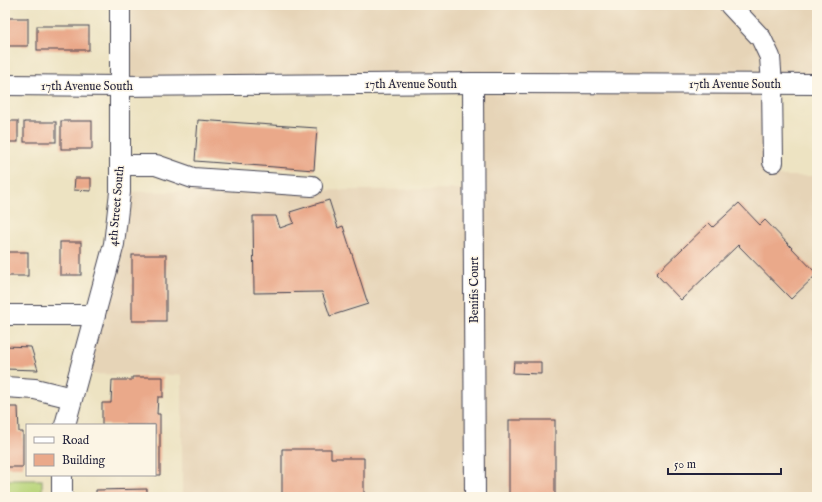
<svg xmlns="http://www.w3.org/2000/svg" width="822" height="502" font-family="'IM FELL English',serif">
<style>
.built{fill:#e6d4b7}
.green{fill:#b9d57b;stroke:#6e7c5b}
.building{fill:#eaa98a}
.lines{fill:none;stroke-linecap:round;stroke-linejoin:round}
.minor-casing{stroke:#403f4f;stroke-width:22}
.minor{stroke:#fff;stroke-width:20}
.labels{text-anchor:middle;stroke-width:3;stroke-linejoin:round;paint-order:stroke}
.street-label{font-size:12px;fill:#22223b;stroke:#fcf5e5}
</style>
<rect width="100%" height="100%" fill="#fcf5e5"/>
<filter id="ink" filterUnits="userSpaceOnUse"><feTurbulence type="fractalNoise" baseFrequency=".025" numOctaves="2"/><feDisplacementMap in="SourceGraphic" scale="8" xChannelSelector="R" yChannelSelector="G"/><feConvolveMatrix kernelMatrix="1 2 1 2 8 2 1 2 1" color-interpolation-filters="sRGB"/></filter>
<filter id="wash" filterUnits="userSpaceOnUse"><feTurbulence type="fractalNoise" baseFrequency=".012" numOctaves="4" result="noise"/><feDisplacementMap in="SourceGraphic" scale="16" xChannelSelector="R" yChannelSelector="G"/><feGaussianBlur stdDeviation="0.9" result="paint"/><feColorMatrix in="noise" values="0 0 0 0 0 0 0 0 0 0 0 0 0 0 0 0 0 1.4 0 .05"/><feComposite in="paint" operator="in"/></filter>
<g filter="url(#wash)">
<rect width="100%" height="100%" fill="#ede3c2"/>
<polygon class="built" points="120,5 817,5 817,84 772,84 773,176 816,176 814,497 182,497 182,375 79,374 120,192 473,189 473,83 120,86"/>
<rect class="green" x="5" y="480" width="37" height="17"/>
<g id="blocks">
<g class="building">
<rect x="5" y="18" width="23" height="28"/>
<rect x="37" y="26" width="52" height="24"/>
<polygon points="198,120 317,128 314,170 195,161"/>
<rect x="5" y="121" width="13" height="21"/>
<rect x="61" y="121" width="31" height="28"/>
<rect x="24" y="122" width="32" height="20"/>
<polygon points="75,178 91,178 91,191 74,190"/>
<polygon points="329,200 338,228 343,226 368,304 330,316 322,292 254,293 253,216 276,216 280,228 294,223 290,212"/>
<polygon points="739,203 760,225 765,220 817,274 791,299 738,245 681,300 656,274 709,223 713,227"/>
<rect x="60" y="242" width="21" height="33"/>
<rect x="5" y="252" width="23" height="24"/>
<rect x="132" y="255" width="34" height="66"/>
<polygon points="5,346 31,347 38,370 5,369"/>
<polygon points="514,362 541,362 541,374 513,373"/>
<polygon points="132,377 163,377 163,397 158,397 157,414 160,414 160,475 155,475 155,425 102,425 102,403 111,403 112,380 132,380"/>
<polygon points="5,407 18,407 19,432 23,432 23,467 5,467"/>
<rect x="509" y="420" width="46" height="77"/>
<polygon points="282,449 331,449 331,458 364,458 364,497 282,497"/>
<polygon points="147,489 147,497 96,497 96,490"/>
</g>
</g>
</g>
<g filter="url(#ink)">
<use href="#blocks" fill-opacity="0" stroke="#403f4f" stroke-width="1"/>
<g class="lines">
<g class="minor-casing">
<g id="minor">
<polyline points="730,5 761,38 770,57 772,84 773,162"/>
<polyline points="473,83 475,497"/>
<polyline points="5,85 120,86 473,83 817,84"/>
<polyline points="120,165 156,165 193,178 312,186"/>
<polyline points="5,315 95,315"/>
<polyline points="5,387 35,389 72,398"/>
<polyline points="65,425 114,244 120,192 120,5"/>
<polyline points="62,497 62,475"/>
</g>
</g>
<use href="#minor" class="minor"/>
</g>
</g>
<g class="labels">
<g class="street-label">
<text x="411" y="88">17th Avenue South</text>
<text x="735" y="88">17th Avenue South</text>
<text x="87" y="90">17th Avenue South</text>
<text transform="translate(116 206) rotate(-85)" y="4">4th Street South</text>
<text transform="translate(474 290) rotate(-90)" y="4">Benifis Court</text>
</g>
</g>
<rect width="822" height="502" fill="none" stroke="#fcf5e5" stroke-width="20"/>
<rect x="26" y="424" width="130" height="52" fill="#fcf5e5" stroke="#a5a1a1"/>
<rect x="34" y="437" width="20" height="6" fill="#ffffff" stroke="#a5a1a1"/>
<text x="62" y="444" font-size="12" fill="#22223b">Road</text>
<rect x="34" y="454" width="20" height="12" fill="#eaa98a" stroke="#a5a1a1"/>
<text x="62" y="464" font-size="12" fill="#22223b">Building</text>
<path d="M668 468v6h113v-6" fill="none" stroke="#22223b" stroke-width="2"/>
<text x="674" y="468" font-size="12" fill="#22223b" stroke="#fcf5e5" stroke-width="3" paint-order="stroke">50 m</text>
</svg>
